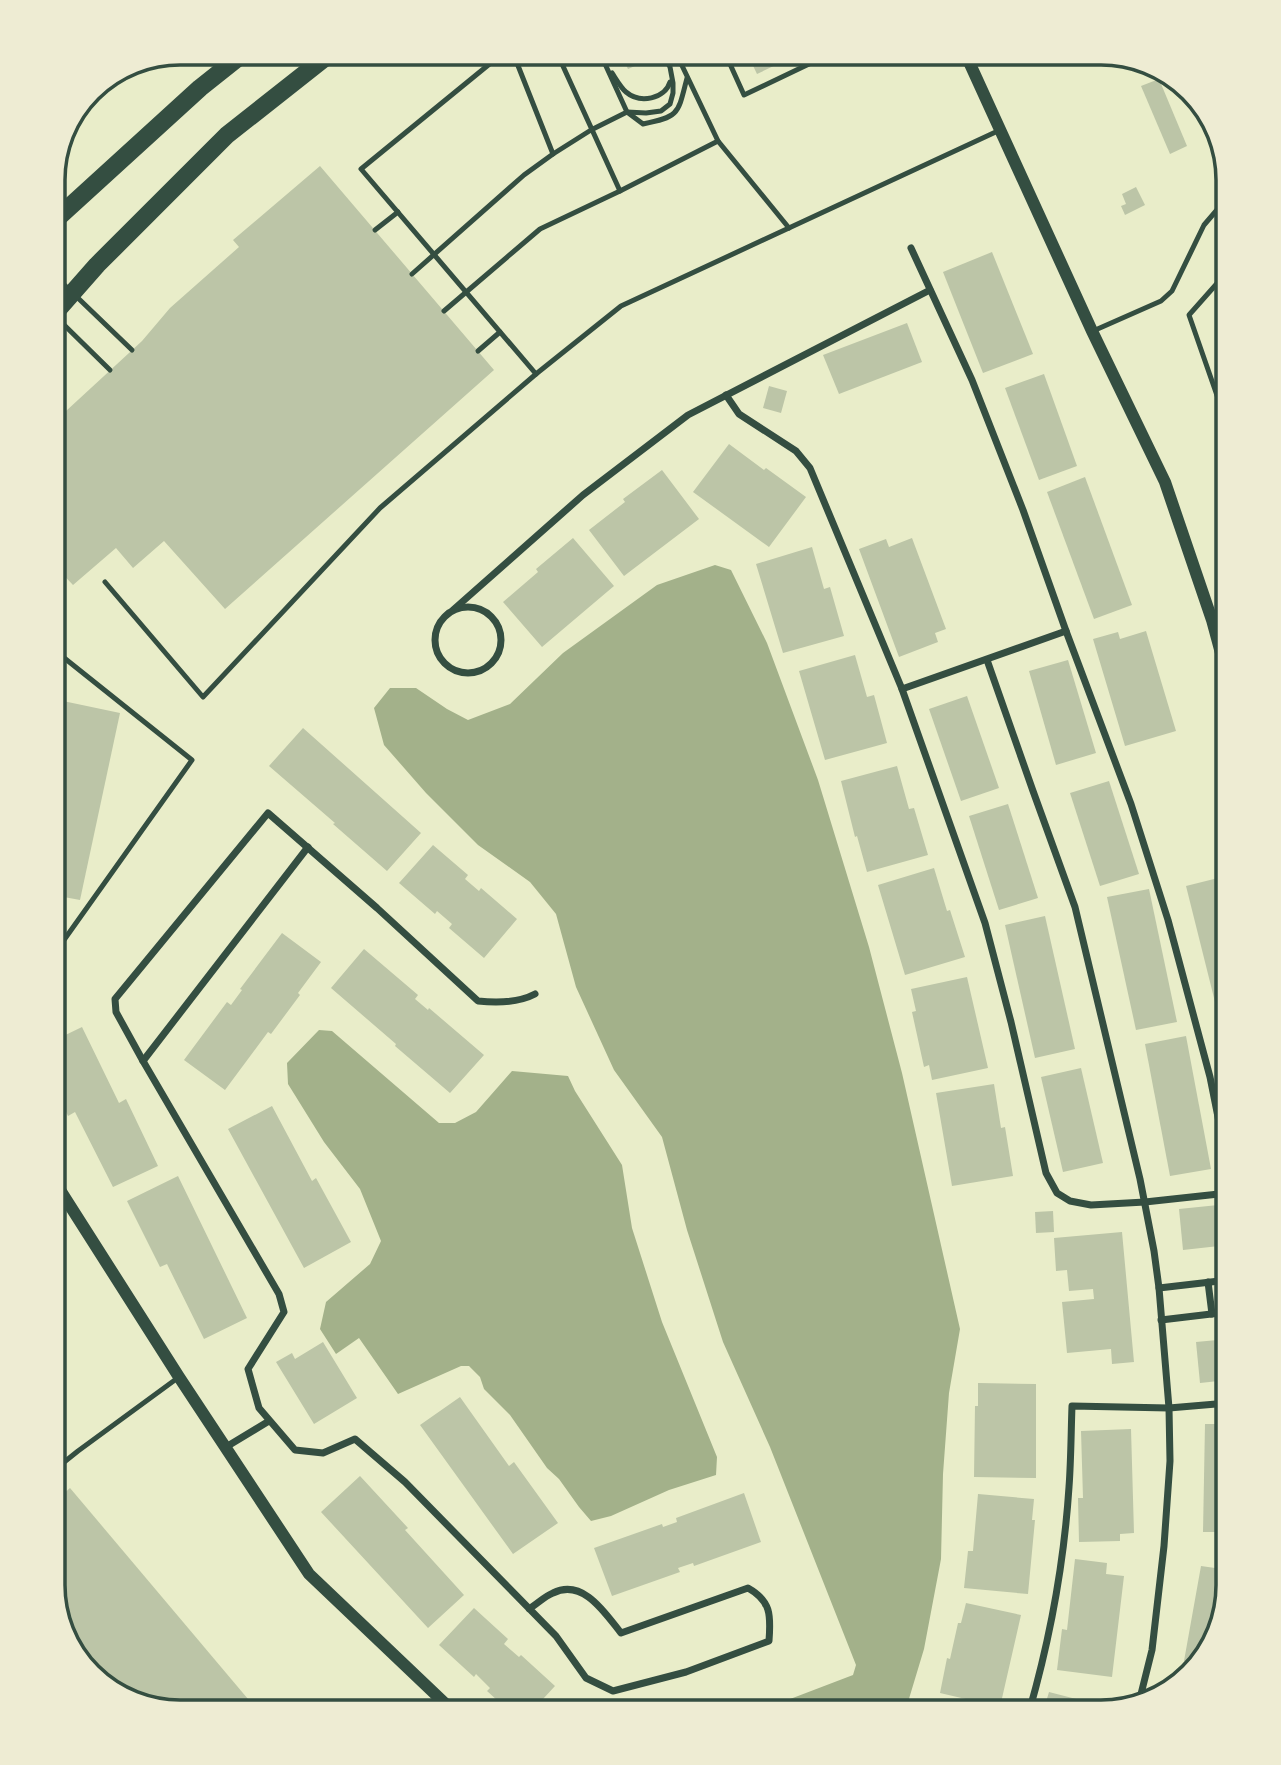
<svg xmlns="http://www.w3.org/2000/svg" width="1281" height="1765" font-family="'Sofia Sans Condensed',sans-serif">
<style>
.water{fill:#a3b18a}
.building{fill:#bcc5a7}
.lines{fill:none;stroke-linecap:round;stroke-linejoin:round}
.service{stroke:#344e41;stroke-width:5}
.minor{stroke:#344e41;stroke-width:7}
.tertiary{stroke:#344e41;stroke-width:12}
.primary{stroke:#344e41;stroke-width:18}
.rim{fill:none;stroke:#344e41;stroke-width:3.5}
</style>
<rect width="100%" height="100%" fill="#e9edc9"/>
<g class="water">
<polygon points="715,565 731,570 767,643 818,780 869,947 902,1073 960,1329 949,1393 943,1474 941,1559 924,1649 905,1712 756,1712 853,1675 856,1665 770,1447 723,1342 687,1230 662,1137 614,1070 576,987 556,914 530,882 478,845 426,793 384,745 374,708 390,688 416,688 447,709 468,720 510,704 563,653 657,585"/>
<polygon points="319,1030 332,1031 439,1123 455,1123 476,1112 512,1071 568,1076 575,1091 622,1165 632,1228 662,1322 717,1457 716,1475 669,1490 611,1516 591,1521 579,1507 559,1479 547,1468 510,1415 484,1389 480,1377 469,1366 461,1366 398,1394 359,1338 336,1354 320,1329 326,1302 370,1264 381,1241 360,1189 324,1142 288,1084 287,1063"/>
</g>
<g class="building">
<polygon points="620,53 656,53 658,56 628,69"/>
<polygon points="747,53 801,53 757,74"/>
<polygon points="1159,79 1187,146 1170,154 1141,86"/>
<polygon points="320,166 494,370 225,609 164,541 133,568 116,548 73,585 53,564 53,423 142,341 170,308 239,247 233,240"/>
<polygon points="1136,187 1145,205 1125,215 1121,206 1126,204 1122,194"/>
<polygon points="992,252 1033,354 983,373 943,272"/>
<polygon points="907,323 922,362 839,394 823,355"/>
<polygon points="1044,374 1077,466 1039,480 1005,388"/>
<polygon points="769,386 787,391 781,413 763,408"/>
<polygon points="729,444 764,470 766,468 806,497 769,547 693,492"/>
<polygon points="662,470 699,519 624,576 589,530 625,502 623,499"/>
<polygon points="1085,477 1132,605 1094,619 1047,492"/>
<polygon points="573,538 614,586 542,647 503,602 538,572 536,569"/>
<polygon points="912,538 946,629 935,633 938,642 899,657 859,549 886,539 889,547"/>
<polygon points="812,547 824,589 830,587 844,636 783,653 756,564"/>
<polygon points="1146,631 1176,731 1125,746 1093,639 1118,632 1120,639"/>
<polygon points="855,655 867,697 874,695 887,743 825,760 799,671"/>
<polygon points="1068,660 1096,753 1056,765 1029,671"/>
<polygon points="967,696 999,788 961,801 929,709"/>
<polygon points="63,701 120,713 80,900 53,895 53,751"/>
<polygon points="303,728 421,833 387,871 333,824 335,823 269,766"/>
<polygon points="897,766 909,809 914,808 928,855 867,872 857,836 855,837 841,781"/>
<polygon points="1109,781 1139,874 1100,886 1070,793"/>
<polygon points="1008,804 1038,898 999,910 969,816"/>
<polygon points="433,845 468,875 465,879 479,891 481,888 517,919 484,958 449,928 452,924 437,911 435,914 399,883"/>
<polygon points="934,868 947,911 950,910 965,957 905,975 878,885"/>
<polygon points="1226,876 1228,886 1228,1015 1219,1018 1186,886"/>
<polygon points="1149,889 1177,1022 1136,1030 1107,897"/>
<polygon points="1045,916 1075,1049 1035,1058 1005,925"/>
<polygon points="282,933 321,962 298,993 300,995 271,1034 268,1032 225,1090 184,1060 227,1002 231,1005 242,990 240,989"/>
<polygon points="364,949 418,995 415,999 428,1010 429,1008 484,1055 450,1093 395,1046 396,1044 331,988"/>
<polygon points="967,977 988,1068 932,1080 929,1065 924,1067 912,1012 916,1011 911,989"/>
<polygon points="82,1027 119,1103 126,1099 158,1166 113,1187 75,1112 68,1116 53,1084 53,1041"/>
<polygon points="1186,1036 1211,1169 1170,1176 1145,1044"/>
<polygon points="1081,1068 1103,1163 1063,1172 1041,1077"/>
<polygon points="994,1084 1001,1128 1005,1127 1013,1176 952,1186 936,1093"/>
<polygon points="272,1106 312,1181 316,1178 351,1242 304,1268 228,1129"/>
<polygon points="178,1176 247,1318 204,1339 167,1264 160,1267 127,1201"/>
<polygon points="1228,1204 1228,1245 1183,1250 1179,1209"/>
<polygon points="1053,1211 1054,1232 1036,1233 1035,1212"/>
<polygon points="1122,1232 1134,1362 1112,1364 1111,1349 1067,1353 1062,1302 1094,1299 1093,1289 1069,1291 1067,1270 1056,1271 1054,1238"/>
<polygon points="1228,1339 1228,1380 1200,1383 1196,1342"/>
<polygon points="323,1342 357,1398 314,1424 276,1362 292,1353 295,1359"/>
<polygon points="978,1383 1036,1384 1036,1478 974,1477 975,1406 978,1406"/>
<polygon points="460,1397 509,1466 514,1462 558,1523 513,1554 420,1425"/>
<polygon points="1205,1424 1228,1424 1228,1532 1203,1532"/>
<polygon points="1131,1429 1134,1533 1120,1534 1120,1541 1079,1542 1078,1498 1083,1498 1081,1431"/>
<polygon points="360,1476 408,1528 405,1530 464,1595 428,1628 321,1512"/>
<polygon points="70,1488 259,1712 172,1712 116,1695 70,1649 52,1585 53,1503"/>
<polygon points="744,1493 761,1542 694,1566 693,1563 678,1568 680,1572 612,1596 594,1548 662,1524 663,1527 677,1522 676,1518"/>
<polygon points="978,1494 1034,1499 1032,1520 1035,1520 1028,1594 964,1588 968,1551 973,1551"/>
<polygon points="1075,1559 1107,1563 1106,1574 1124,1576 1112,1677 1057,1670 1062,1629 1067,1630"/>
<polygon points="1223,1560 1228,1561 1228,1586 1212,1648 1197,1664 1184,1661 1201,1566 1222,1569"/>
<polygon points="966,1603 1021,1615 1000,1707 940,1693 947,1658 950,1659 958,1623 961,1623"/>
<polygon points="474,1608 508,1639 504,1644 519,1657 521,1655 555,1686 531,1712 510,1712 487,1691 490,1688 476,1674 474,1677 439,1645"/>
<polygon points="1049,1692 1080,1700 1077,1710 1082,1712 1043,1712"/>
</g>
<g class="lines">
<g class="service">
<polyline points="503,53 361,169 536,374 621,306 1000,130"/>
<polyline points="513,53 553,154"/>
<polyline points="557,53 620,191"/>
<path d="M600 53 627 112 643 124C680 117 678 113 687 78"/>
<polyline points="676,53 718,141"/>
<polyline points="725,53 744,95 832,53"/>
<path d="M612 73C616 79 621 88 626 92 640 104 665 99 670 82"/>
<polyline points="375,230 398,212"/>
<polyline points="53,274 132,350"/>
<polyline points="412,274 524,175 553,154 591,130 627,112 646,113 661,111 670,104 673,93 673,83 670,67 662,53"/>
<polyline points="444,311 540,229 620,191 718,141 789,228"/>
<polyline points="55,316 110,370"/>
<polyline points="1093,331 1161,301 1172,291 1204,225 1228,197"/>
<polyline points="478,351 500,332"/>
<polyline points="1228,427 1189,315 1228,271"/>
<polyline points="105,582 203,697 380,508 536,374"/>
<polyline points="53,948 59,947 192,760 53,649"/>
<polyline points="53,1471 78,1451 179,1377"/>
</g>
<g class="minor">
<polyline points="911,248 972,380 1023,510 1066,631 1131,804 1168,920 1210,1077 1228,1167"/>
<polyline points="726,395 739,414 796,451 810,468 902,689 985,923 1011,1022 1046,1173 1057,1193 1070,1201 1091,1205 1145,1202 1228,1193"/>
<circle cx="468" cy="640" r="33"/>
<polyline points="453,610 583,495 688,415 930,290"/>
<polyline points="987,660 1033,791 1075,907 1140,1179 1154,1251 1159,1288 1169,1408 1170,1461 1164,1546 1152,1650 1139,1702"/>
<polyline points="902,689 1066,631"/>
<polyline points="143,1061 308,847"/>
<polyline points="1208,1282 1212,1314"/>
<polyline points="1159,1288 1228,1280"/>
<polyline points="1161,1320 1228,1312"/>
<polyline points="226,1447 269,1421"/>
<path d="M529 1609C537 1604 545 1596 553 1593 583 1578 605 1613 621 1633L748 1588C771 1601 771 1615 769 1641L686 1672 613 1691 586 1678 556 1636 405 1482 355 1439 323 1453 295 1450 259 1408 248 1369 284 1312 279 1294 143 1061 116 1012 115 999 268 813 377 908 478 1001C497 1003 518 1003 535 994"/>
<polyline points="1142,1694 1156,1698"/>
<path d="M1029 1712C1050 1639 1064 1563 1069 1487 1071 1460 1071 1433 1072 1406L1169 1408 1228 1403"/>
</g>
<g class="tertiary">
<polyline points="965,53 1092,331 1165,482 1212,620 1228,679"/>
<polyline points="53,1179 179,1377 309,1574 454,1712"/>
</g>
<g class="primary">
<polyline points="53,222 200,88 244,53"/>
<polyline points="53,315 97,265 227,135 331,53"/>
</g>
</g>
<path d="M0 0H1281V1765H0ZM180 65H1101A115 115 0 0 1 1216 180V1585A115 115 0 0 1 1101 1700H180A115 115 0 0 1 65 1585V180A115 115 0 0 1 180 65Z" fill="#eeecd3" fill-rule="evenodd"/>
<path class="rim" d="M180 65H1101A115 115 0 0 1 1216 180V1585A115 115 0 0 1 1101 1700H180A115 115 0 0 1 65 1585V180A115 115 0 0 1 180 65Z"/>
</svg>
